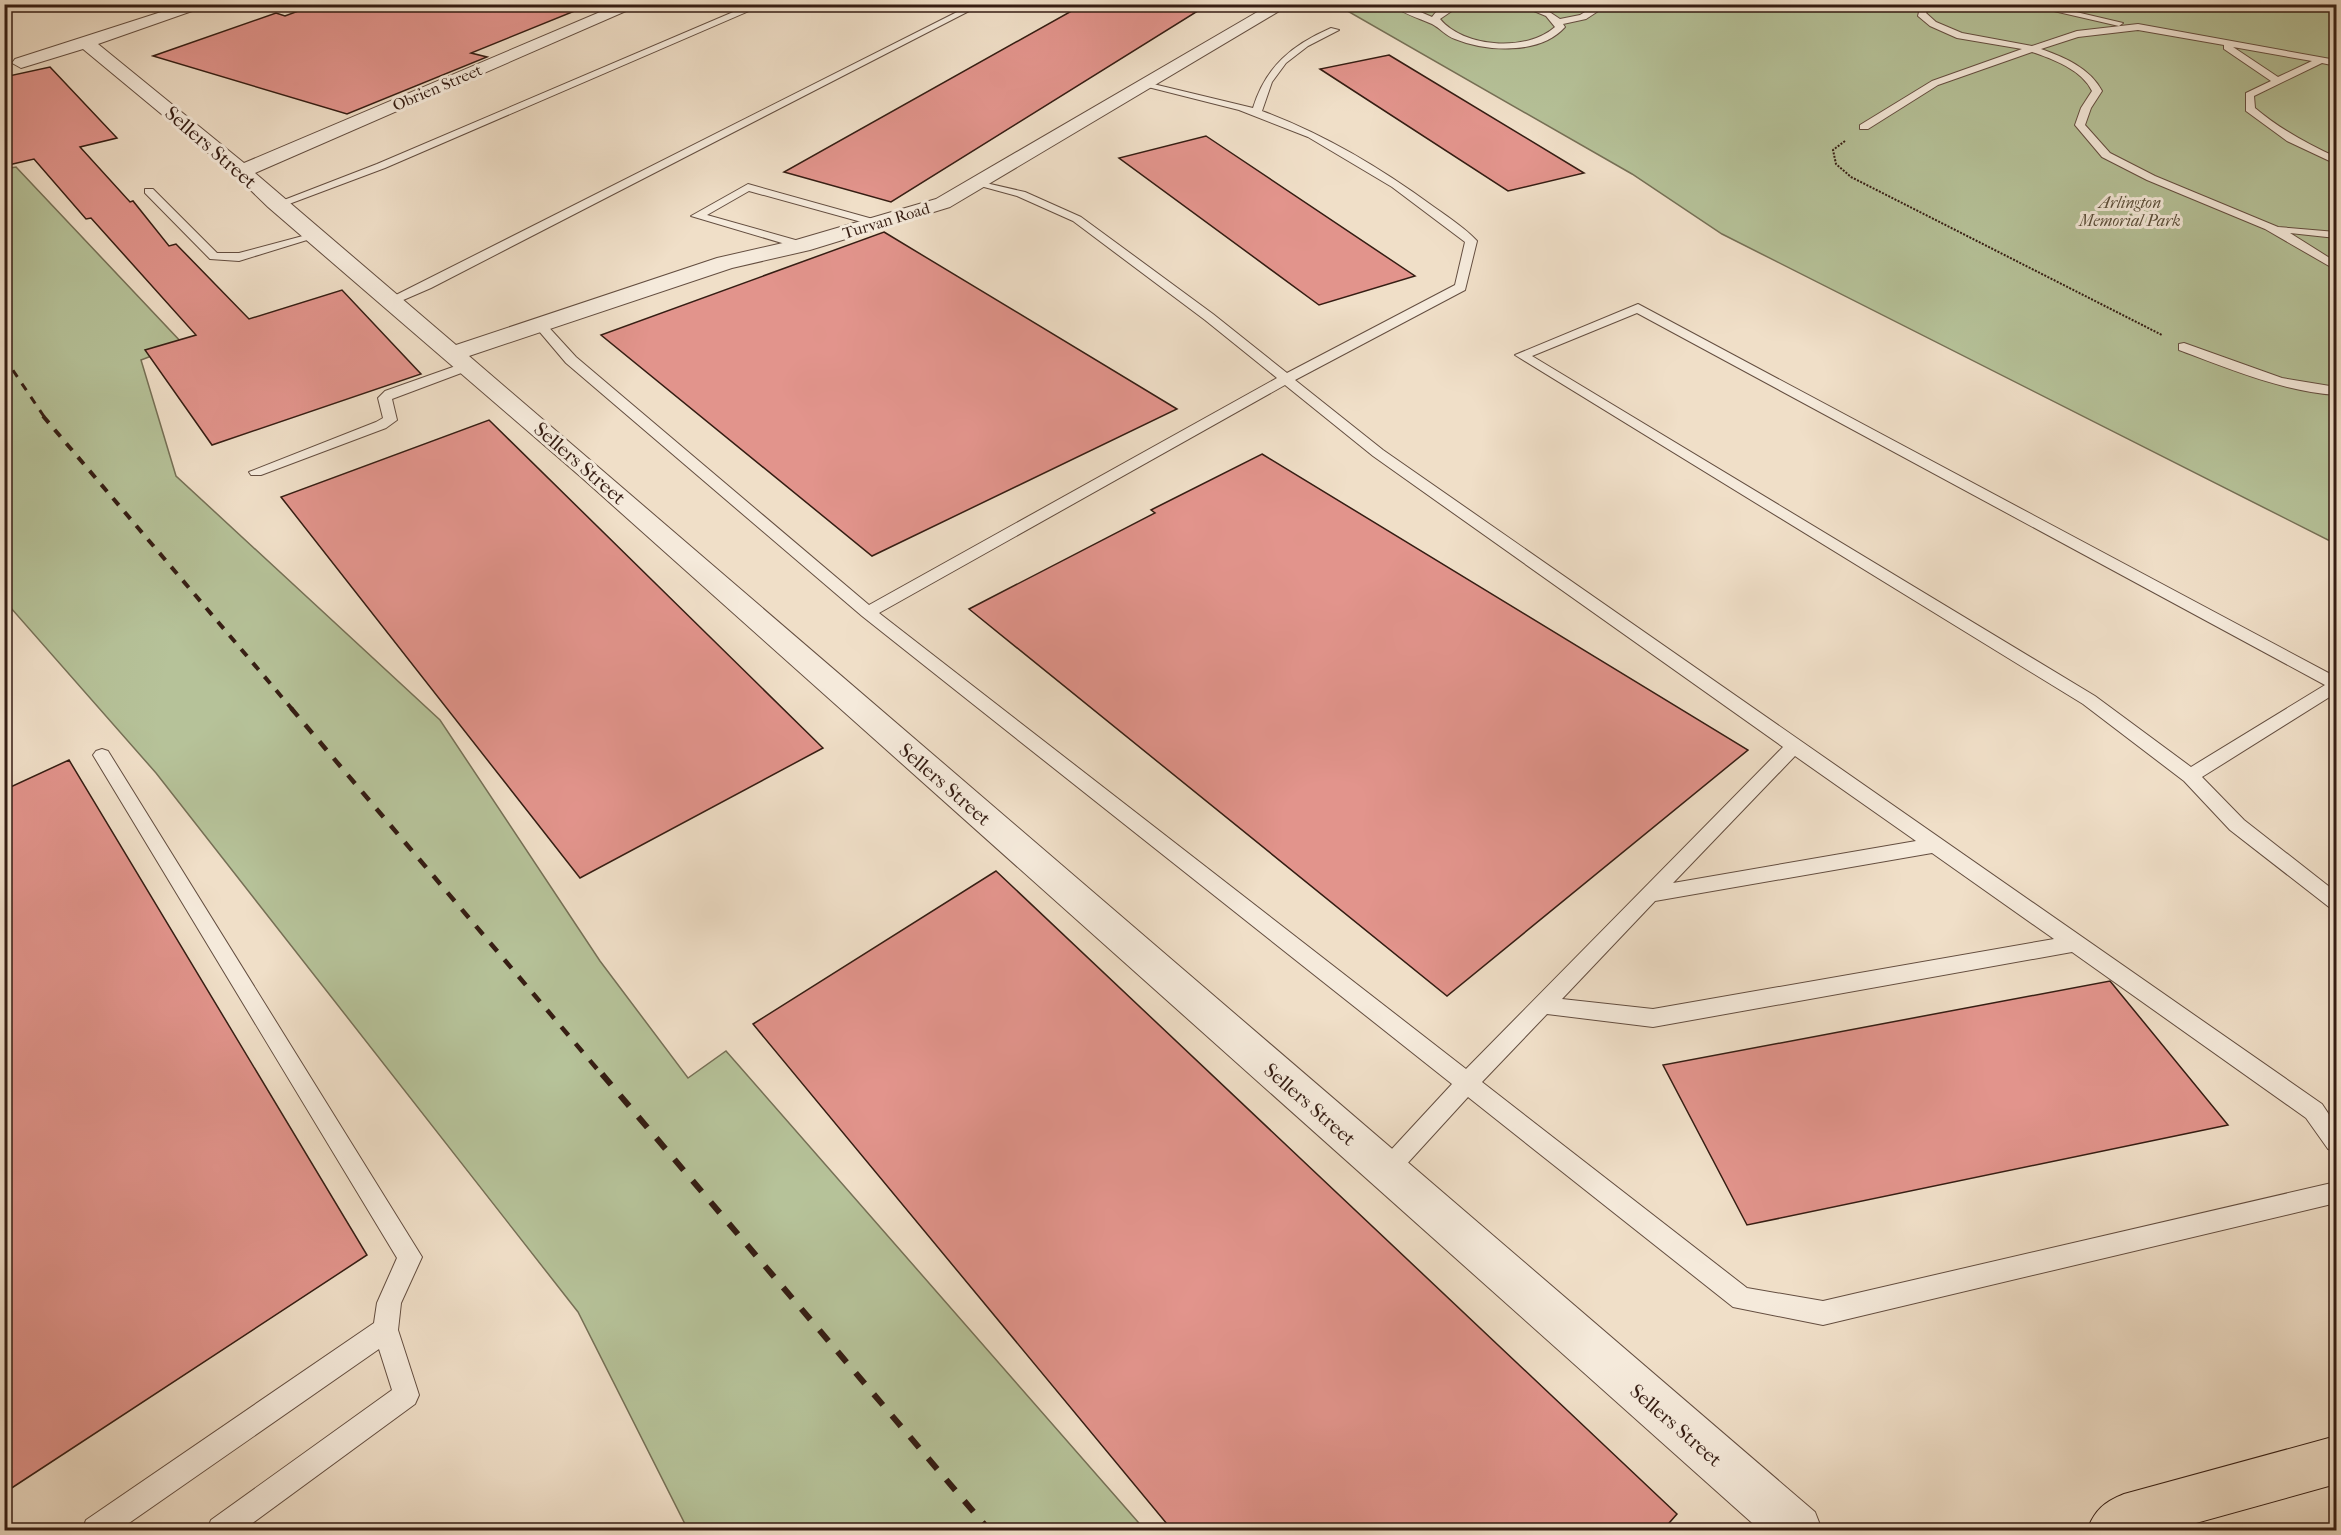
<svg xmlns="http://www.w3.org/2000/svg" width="2341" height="1535" font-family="'IM FELL French Canon',serif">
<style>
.green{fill:#b6c299;stroke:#767056;stroke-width:1.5}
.building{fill:#e2948c;stroke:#351d13;stroke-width:1.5}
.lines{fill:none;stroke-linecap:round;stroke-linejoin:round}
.service-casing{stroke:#644e40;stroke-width:2}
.minor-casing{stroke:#644e40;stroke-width:2}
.primary-casing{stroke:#351d13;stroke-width:2}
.path{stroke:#351d13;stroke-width:2;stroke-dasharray:2 1.5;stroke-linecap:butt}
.service{fill:#f5eadb;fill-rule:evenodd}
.minor{fill:#f5eadb;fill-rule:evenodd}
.primary{fill:#f0dfc8;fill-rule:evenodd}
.rail-far3{stroke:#351d13;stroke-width:3;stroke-dasharray:8 8;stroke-linecap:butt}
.rail-far2{stroke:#351d13;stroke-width:4;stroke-dasharray:9 9;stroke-linecap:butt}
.rail-far1{stroke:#351d13;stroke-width:4.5;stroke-dasharray:11 11;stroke-linecap:butt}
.rail{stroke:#351d13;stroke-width:6;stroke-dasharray:14 14;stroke-linecap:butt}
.labels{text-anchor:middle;stroke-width:6;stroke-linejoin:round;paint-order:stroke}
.far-street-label{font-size:16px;fill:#351d13;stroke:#f5eadb}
.far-park-label{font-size:16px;font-style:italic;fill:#5c4f3b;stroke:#f5eadb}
.street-label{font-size:20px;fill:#351d13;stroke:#f5eadb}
</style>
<rect width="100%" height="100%" fill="#f0dfc8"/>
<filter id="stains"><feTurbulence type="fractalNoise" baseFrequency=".00333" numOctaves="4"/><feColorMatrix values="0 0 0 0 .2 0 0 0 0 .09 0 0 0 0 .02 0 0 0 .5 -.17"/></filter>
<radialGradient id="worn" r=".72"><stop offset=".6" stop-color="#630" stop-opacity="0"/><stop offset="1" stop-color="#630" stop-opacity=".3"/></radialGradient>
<g class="green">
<polygon points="1337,5 2336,5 2336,544 1722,234 1632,174"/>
<polygon points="16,167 183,344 141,360 176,476 440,720 600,961 688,1078 726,1051 1145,1530 688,1530 578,1312 156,773 11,608 5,610 4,169"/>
</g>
<g class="building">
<polygon points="317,4 587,4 587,6 471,53 487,57 347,114 153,56 276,13 285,16"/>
<polygon points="1084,4 1209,4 891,202 784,172"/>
<polygon points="1389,55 1584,173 1508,191 1320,69"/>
<polygon points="50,67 117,138 80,147 130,202 133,201 169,246 176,244 249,319 342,290 421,374 212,445 145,350 196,335 91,218 86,219 34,159 4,166 4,77"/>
<polygon points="1206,136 1415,276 1319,305 1119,158"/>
<polygon points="884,232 1177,409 872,556 601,335"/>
<polygon points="489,420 823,748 580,878 281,497"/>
<polygon points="1262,454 1748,750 1447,996 969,609 1155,513 1151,510"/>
<polygon points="69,760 367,1255 4,1493 4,790"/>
<polygon points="996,871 1677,1514 1663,1530 1172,1530 753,1024"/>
<polygon points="2110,981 2228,1125 1747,1225 1663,1065"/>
</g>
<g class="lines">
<g class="service-casing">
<g id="service">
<polygon points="752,4 765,4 385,168 281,207 271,205 377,164"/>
<polygon points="939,4 956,4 971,10 431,288 394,304 390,305 384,301 959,11"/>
<path d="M1390 4H1402L1432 17C1439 7 1450 4 1462 4L1440 19C1464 48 1527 52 1555 27L1546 16 1517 4 1542 7 1560 19 1580 15 1598 4H1609L1586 19 1563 24 1565 27C1540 55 1487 52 1455 39 1446 36 1440 28 1432 24 1418 18 1402 13 1390 4Z"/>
<path d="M1921 4H1931L1926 13 1936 22 1962 33 2032 46 2077 31 2138 24 2336 60V66L2322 63 2254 96 2255 108C2280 129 2307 144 2336 157V164L2287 141 2246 111V93L2271 81 2224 49V45L2138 30 2078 37 2041 49C2064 57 2090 68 2102 91L2091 108 2085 125 2110 153 2155 176 2278 227 2336 232V238L2290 233 2336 262V270L2265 229 2147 180 2102 157 2075 125 2081 108 2092 91C2082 70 2053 59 2032 52L1938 85 1868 129H1860V125L1932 81 2022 49 1957 38 1930 26 1918 16ZM2233 47 2312 61 2278 77Z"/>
<polygon points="2023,4 2042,4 2123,23 2119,26"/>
<path d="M1331 28 1339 30 1308 46 1286 63 1272 82 1262 111C1324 134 1381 168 1434 207 1448 217 1465 228 1477 241L1465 290 1295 380 1383 450 2322 1104 2336 1125V1152L2328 1149 2306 1118 2072 952 1653 1027 1547 1014 1482 1082 1747 1288 1823 1301 2336 1182V1203L1823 1325 1733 1307 1468 1097 1394 1178 1386 1181 1378 1178 1375 1171 1378 1164 1452 1084 862 616 566 363 533 324 535 321H543L576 357 869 605 1277 378 1205 320 1073 221 1017 196 973 184V180L1025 192 1081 217 1213 314 1287 373 1455 285 1465 242 1392 187 1308 137 1239 110 1140 85 1145 82 1253 108C1266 66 1292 45 1331 28ZM1285 385 1373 456 1783 747 1466 1069 879 613ZM1795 756 1916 841 1673 883ZM1932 853 2054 939 1653 1009 1562 999 1655 901Z"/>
<polygon points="748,184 880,221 882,223 876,226 749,191 707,215 806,243 808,245 802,249 691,216"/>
<polygon points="145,189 153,189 217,253 239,253 314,233 320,236 239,261 210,259 145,193"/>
<path d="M1638 304 2336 677V693L2202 777 2244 820 2336 892V909L2329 907 2230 830 2184 781 2083 704 1515 355ZM1637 313 2325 685 2191 767 2095 696 1532 356Z"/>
<path d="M2184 343 2282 378 2336 387V395C2282 391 2230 369 2179 350V344Z"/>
<polygon points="467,362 472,363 472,369 392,399 397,420 386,428 261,475 251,475 249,472 376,422 383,418 378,398 385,391"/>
<polygon points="102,749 108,751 422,1257 401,1303 398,1330 419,1395 415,1404 243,1530 207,1530 211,1520 392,1390 379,1349 119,1530 82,1530 86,1520 374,1323 377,1303 397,1258 93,755 96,751"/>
</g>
</g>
<g class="minor-casing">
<polygon id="minor" points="186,4 212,4 98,44 244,163 619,4 642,4 255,173 456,345 717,258 796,240 936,199 1271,4 1291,4 950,207 810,250 732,268 469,356 1815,1512 1822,1530 1760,1530 581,477 268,207 235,175 83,49 21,68 12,63 15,59"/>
</g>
<g class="primary-casing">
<path id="primary" d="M2336 1436V1484L2171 1530H2087C2095 1510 2104 1502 2124 1494Z"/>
</g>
<polyline class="path" points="1845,141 1833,150 1836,164 1851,177 2162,335"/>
<use href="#service" class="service"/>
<use href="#minor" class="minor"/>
<use href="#primary" class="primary"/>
<polyline class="rail-far3" points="4,357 45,418"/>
<polyline class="rail-far2" points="43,416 292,709"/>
<polyline class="rail-far1" points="291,708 603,1076"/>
<polyline class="rail" points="602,1074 989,1530"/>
</g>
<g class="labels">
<g class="far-street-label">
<text transform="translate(437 87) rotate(-23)" y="6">Obrien Street</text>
<text transform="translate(886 220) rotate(-17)" y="6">Turvan Road</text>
</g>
<g class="far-park-label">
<text x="2130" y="208">Arlington<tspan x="2130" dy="18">Memorial Park</tspan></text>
</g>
<g class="street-label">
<text transform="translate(211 147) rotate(41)" y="7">Sellers Street</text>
<text transform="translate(580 463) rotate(41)" y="7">Sellers Street</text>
<text transform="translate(945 784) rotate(41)" y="7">Sellers Street</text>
<text transform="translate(1310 1104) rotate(41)" y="7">Sellers Street</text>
<text transform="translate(1676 1425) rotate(41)" y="7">Sellers Street</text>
</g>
</g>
<rect width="2341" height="1535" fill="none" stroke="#f0dfc8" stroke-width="24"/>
<rect x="6" y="6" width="2329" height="1523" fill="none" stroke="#351d13" stroke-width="3"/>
<rect x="12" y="12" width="2317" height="1511" fill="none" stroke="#351d13" stroke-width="1.5"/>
<rect width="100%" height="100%" filter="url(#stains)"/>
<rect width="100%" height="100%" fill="url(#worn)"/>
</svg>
